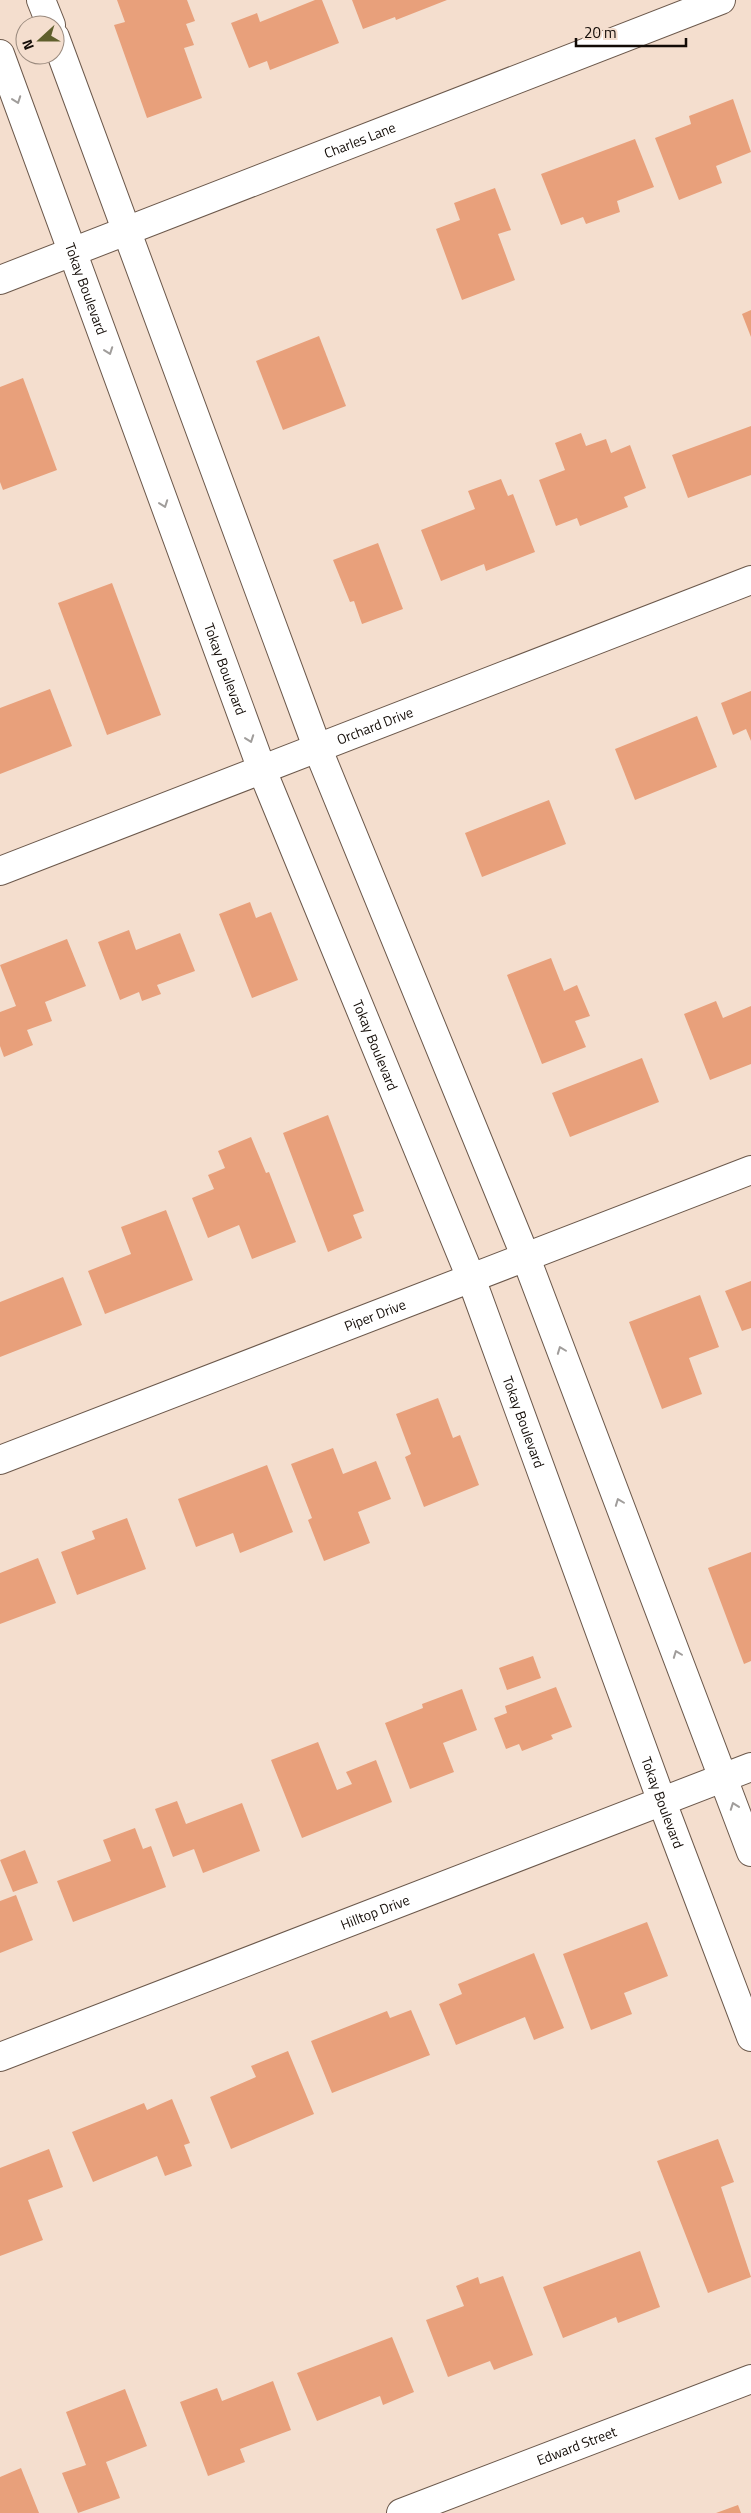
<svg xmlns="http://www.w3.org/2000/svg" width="751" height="2513" font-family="'Titillium Web',sans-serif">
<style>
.building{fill:#e8a07b}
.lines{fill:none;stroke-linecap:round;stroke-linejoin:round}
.minor-casing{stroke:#6b584b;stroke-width:30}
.minor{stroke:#fff;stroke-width:28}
.oneway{stroke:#a09d9b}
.labels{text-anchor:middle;stroke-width:5;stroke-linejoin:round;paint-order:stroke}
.street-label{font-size:14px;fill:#120b06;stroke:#f4dece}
</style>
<rect width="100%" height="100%" fill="#f4dece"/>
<g class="building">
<polygon points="117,0 187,0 195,21 186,24 194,45 184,48 202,98 147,118 114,25 125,22"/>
<polygon points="315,0 322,0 339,43 270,70 267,61 249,68 231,23 257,13 260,22"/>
<polygon points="352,0 447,0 396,20 395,17 363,29"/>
<polygon points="733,99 751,152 716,166 722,183 679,200 655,138 691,124 689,116"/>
<polygon points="635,139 654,187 617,201 620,212 586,224 583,217 561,225 541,174"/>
<polygon points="495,188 511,230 498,234 515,280 462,300 436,229 460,220 454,203"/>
<polygon points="751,310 751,337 742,314"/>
<polygon points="319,336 346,406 283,430 256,361"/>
<polygon points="23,378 57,470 3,490 0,482 0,387"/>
<polygon points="751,426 751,475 688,498 672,455"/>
<polygon points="581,433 586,446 606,439 611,453 630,445 646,488 624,497 628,507 580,526 577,518 556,526 539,480 565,470 555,443"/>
<polygon points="501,479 508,496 513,494 535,552 486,571 484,564 441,581 421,530 475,509 468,491"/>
<polygon points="378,543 403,609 362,624 354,601 350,602 333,560"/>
<polygon points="112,583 161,715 107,735 58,603"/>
<polygon points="50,689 72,746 0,774 0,708"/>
<polygon points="751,691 751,741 746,729 733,735 721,703"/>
<polygon points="697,716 717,767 635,800 615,749"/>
<polygon points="549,800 566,844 482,877 465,833"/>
<polygon points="250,902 256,918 271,912 298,980 252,998 219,914"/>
<polygon points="129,930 136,950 180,933 195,971 157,985 161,994 142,1001 139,992 120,1000 98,942"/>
<polygon points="67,939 86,986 45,1002 52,1021 27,1030 33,1045 4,1057 0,1046 0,1012 16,1006 0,965"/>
<polygon points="551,958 564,991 577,985 590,1016 575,1021 586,1047 542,1064 507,975"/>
<polygon points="716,1001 723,1018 751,1006 751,1064 710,1080 684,1014"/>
<polygon points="642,1058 659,1102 570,1137 552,1093"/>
<polygon points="328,1115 364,1211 353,1215 362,1238 328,1252 283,1133"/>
<polygon points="251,1137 266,1173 269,1172 296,1242 252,1259 239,1225 208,1238 192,1198 214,1189 208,1175 225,1168 218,1151"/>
<polygon points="166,1210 193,1280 105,1314 88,1271 131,1254 121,1227"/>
<polygon points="63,1277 82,1325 0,1357 0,1302"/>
<polygon points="751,1281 751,1328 742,1331 725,1291"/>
<polygon points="700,1295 719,1347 689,1358 702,1394 662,1409 629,1322"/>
<polygon points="438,1398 453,1438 460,1435 479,1485 424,1507 405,1457 411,1454 396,1414"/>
<polygon points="333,1448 343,1474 376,1461 391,1499 358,1512 370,1543 324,1561 308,1520 312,1518 291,1464"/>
<polygon points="267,1465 293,1532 240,1553 233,1533 196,1547 178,1499"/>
<polygon points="127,1518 146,1569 77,1595 61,1552 95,1539 92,1531"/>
<polygon points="751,1552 751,1661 744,1664 708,1568"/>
<polygon points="38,1558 56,1603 0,1624 0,1573"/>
<polygon points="533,1656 541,1678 507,1690 499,1668"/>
<polygon points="556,1687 572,1727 551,1735 553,1739 522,1751 519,1744 506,1749 494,1718 507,1713 505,1706"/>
<polygon points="462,1689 477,1730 443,1743 454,1772 410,1789 385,1723 423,1708 422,1704"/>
<polygon points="318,1742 337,1790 352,1784 346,1772 376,1760 392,1802 302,1838 271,1760"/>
<polygon points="177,1801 186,1824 242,1803 260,1851 203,1873 194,1849 173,1857 155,1809"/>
<polygon points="135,1828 143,1849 151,1846 166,1887 73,1922 57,1881 111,1861 103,1840"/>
<polygon points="25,1850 38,1883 13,1892 0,1860"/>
<polygon points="16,1895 33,1940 0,1953 0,1901"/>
<polygon points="647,1922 668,1976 624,1993 632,2014 591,2030 563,1954"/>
<polygon points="534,1953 564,2028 534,2040 525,2017 456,2045 439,2004 462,1994 458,1984"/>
<polygon points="411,2010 430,2055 332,2093 311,2041 387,2011 390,2018"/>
<polygon points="288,2051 314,2114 231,2149 210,2097 256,2077 251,2066"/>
<polygon points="172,2099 190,2143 184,2145 192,2166 165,2176 157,2156 93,2182 72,2132 144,2103 147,2110"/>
<polygon points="718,2139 734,2182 721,2187 751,2277 708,2293 657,2161"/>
<polygon points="49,2149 63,2187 28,2200 43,2240 0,2256 0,2168"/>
<polygon points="640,2251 660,2307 618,2323 616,2317 563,2338 543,2287"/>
<polygon points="503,2276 533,2355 494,2370 490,2361 448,2377 426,2320 464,2306 456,2286 478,2277 480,2284"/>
<polygon points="392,2337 414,2392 383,2405 380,2396 317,2421 297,2373"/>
<polygon points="273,2381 291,2430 240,2449 245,2462 208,2476 180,2402 217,2388 222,2401"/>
<polygon points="125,2389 147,2446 106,2462 120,2498 78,2513 62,2473 86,2465 66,2412"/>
<polygon points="21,2468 39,2513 0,2513 0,2477"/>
<polygon points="738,2505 741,2513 716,2513"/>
</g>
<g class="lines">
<g class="minor-casing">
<g id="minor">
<polyline points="41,0 51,25"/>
<polyline points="55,37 317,747 526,1258 751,1852"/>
<path id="s1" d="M0 54 262 770 471 1278 662 1802 751 2037"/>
<path id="s2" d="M0 280 721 0"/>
<path id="s3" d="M0 871 751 580"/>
<path id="s4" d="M0 1460 751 1170"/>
<path id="s5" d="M0 2057 751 1767"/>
<path id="s6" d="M401 2513 751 2379"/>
</g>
</g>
<use href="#minor" class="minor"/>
</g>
<defs><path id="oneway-chevron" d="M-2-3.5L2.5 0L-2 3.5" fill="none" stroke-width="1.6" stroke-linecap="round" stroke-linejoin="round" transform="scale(1.25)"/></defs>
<g class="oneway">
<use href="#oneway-chevron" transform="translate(17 100) rotate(70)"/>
<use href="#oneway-chevron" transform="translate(109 351) rotate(70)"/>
<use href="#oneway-chevron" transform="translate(164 504) rotate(70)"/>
<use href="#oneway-chevron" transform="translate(250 739) rotate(70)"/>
<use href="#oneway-chevron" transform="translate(561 1350) rotate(-111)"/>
<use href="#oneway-chevron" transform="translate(619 1502) rotate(-111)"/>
<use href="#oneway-chevron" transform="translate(677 1654) rotate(-111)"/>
<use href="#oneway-chevron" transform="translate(734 1806) rotate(-110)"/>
</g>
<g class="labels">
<g class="street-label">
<text dy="5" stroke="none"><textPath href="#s2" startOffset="386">Charles Lane</textPath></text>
<text dy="5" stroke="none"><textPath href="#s1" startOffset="250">Tokay Boulevard</textPath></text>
<text dy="5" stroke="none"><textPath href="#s1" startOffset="655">Tokay Boulevard</textPath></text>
<text dy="5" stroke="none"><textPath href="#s3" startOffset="402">Orchard Drive</textPath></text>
<text dy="5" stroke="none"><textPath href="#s1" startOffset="1060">Tokay Boulevard</textPath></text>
<text dy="5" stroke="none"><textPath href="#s4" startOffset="402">Piper Drive</textPath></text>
<text dy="5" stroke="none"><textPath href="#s1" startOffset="1465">Tokay Boulevard</textPath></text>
<text dy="5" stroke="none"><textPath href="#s1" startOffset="1870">Tokay Boulevard</textPath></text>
<text dy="5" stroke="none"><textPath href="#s5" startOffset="402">Hilltop Drive</textPath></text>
<text dy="5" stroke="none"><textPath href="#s6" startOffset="188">Edward Street</textPath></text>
</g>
</g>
<g transform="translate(40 40) rotate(249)"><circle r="24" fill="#f4dece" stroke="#9a8a7e"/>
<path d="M0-4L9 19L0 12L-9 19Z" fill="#5f5f2c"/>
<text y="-8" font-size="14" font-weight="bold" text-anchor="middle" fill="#120b06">N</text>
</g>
<path d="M576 38v8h110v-8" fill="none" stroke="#120b06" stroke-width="2.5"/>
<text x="584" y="38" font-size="15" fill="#120b06" stroke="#f4dece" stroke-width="4" paint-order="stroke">20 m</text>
</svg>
